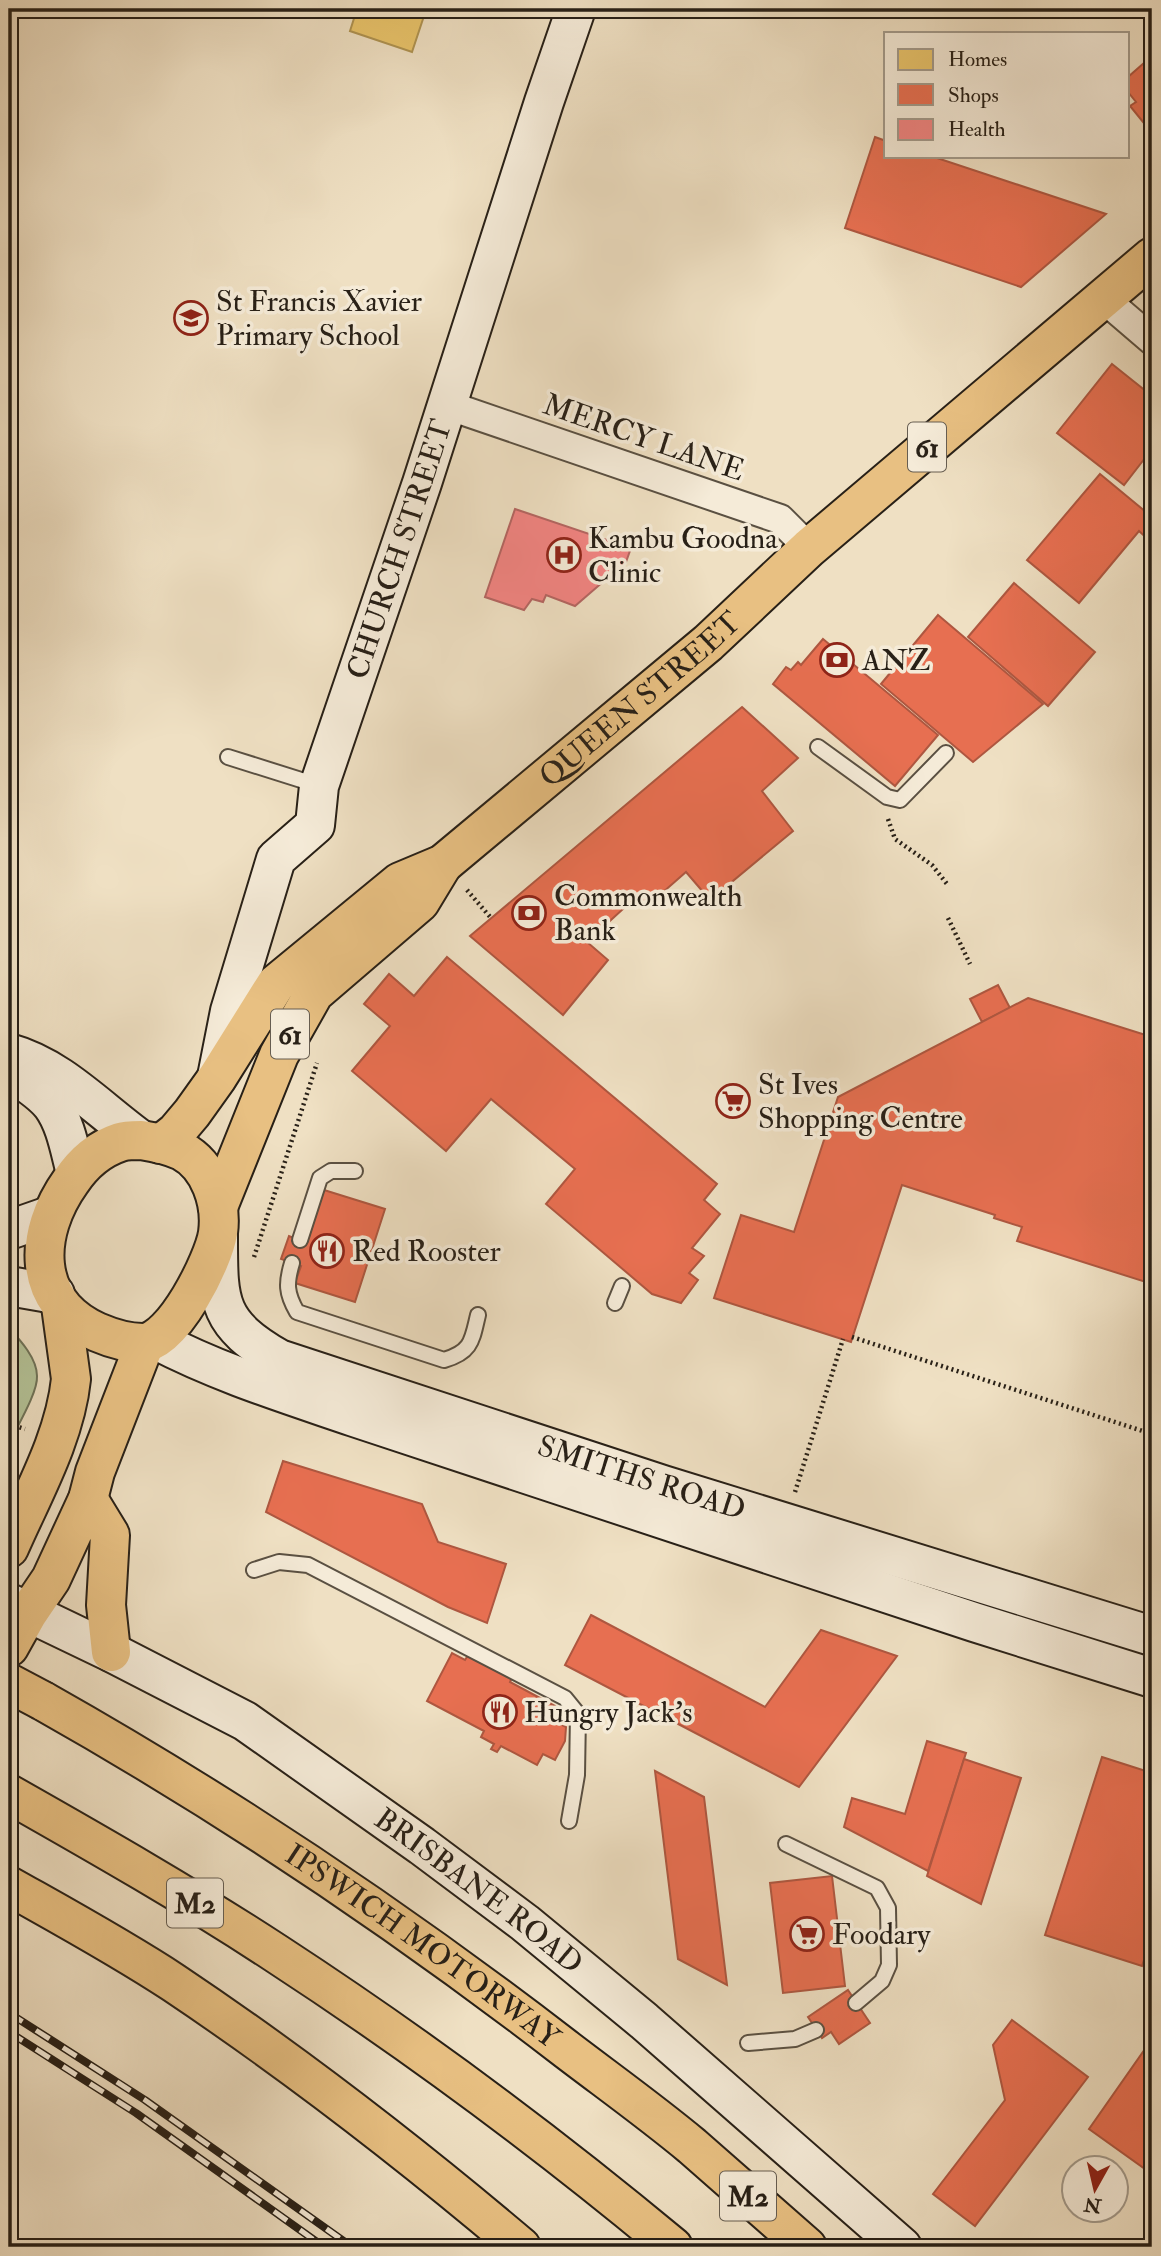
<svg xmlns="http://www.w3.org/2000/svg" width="1161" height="2256" font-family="'IM FELL Double Pica',serif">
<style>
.green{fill:#b4c398;stroke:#6e7258;stroke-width:2}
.homes{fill:#e9c46a;stroke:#af9351;stroke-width:2}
.shops{fill:#e76f51;stroke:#ae5740;stroke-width:2}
.health{fill:#f28482;stroke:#b56662;stroke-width:2}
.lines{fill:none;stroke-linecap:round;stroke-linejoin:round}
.lane-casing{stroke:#5a5042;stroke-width:18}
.street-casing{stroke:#5a5042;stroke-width:32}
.secondary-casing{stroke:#282017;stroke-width:42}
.primary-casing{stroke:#282017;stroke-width:42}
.highway-casing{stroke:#282017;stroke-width:42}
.path{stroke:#282017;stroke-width:4.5;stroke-dasharray:2 3.5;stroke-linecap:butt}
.lane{stroke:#f5ebd8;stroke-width:14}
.street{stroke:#f5ebd8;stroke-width:28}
.secondary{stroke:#f5ebd8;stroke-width:38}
.primary{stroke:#e8c082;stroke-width:38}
.highway{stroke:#e8c082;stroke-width:38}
.rail-casing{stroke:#282017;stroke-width:8}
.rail{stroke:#f5ebd8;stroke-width:5;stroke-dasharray:16;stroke-linecap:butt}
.highway-bridge-casing{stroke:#282017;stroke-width:42;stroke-linecap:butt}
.highway-bridge{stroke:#e8c082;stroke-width:38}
.labels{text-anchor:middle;stroke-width:7;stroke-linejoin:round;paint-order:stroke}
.shield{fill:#f5ebd8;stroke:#665d51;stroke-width:2}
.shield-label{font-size:28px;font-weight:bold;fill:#282017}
.poi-label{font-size:30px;fill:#282017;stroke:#f5ebd8;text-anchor:start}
.street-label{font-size:30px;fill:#282017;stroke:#f5ebd8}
</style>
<rect width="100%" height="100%" fill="#efe0c3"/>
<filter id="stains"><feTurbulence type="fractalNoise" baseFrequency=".00286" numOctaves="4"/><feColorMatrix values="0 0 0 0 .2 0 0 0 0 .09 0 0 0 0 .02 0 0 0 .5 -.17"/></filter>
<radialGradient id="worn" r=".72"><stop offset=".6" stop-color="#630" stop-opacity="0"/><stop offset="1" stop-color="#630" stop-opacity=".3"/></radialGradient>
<path class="green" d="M9 1328C20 1340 37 1358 37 1376 38 1393 16 1428 9 1444Z"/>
<polygon class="homes" points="357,9 413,9 425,13 412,52 350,31"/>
<g class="shops">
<polygon points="1152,56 1152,126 1146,119 1143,122 1130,106 1136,102 1128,92 1128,77"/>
<polygon points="875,137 886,141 886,156 931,156 1106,214 1021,287 845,228"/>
<polygon points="1112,364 1152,396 1152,449 1124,485 1057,433"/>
<polygon points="1100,474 1152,517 1152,543 1139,531 1079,603 1027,560"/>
<polygon points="1014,583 1095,652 1048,706 968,637"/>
<polygon points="938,615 1043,704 973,762 881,684"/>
<polygon points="823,639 938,735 895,786 773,684 786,667 791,670 798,662 801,665"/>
<polygon points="742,707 798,758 762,791 793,831 710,900 686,872 653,901 651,897 641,905 636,897 587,942 608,960 563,1015 470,936"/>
<polygon points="447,957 717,1184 704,1200 720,1214 692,1248 704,1256 689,1273 698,1280 681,1303 652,1294 546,1204 575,1169 491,1099 446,1151 352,1071 390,1026 364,1004 389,974 414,996"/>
<polygon points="998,985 1010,1008 982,1022 970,999"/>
<polygon points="1028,998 1152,1037 1152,1284 1017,1241 1022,1227 994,1218 995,1215 902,1185 851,1342 714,1298 741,1215 794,1232 838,1097"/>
<polygon points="324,1190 385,1209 355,1302 295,1283 301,1266 281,1259 289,1236 307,1243"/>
<polygon points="283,1461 422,1504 438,1542 506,1564 487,1623 448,1607 266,1512"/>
<polygon points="591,1615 765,1707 821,1630 897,1656 799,1787 565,1665"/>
<polygon points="470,1652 513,1675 510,1682 555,1706 549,1718 566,1727 565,1741 555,1760 543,1754 537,1765 501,1746 497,1752 491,1749 494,1744 481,1737 484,1731 427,1701 452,1653 465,1660"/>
<polygon points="927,1741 966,1753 928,1871 844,1827 852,1798 905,1814"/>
<polygon points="1102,1757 1152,1773 1152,1936 1142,1966 1045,1935"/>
<polygon points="964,1759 1021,1778 981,1904 927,1876"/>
<polygon points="655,1771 704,1797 727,1985 678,1959"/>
<polygon points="832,1876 845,1986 783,1993 770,1883"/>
<polygon points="848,1990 870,2023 839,2044 831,2032 822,2038 808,2017"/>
<polygon points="1012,2020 1088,2077 975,2226 933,2194 1005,2100 993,2045"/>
<polygon points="1152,2039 1152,2174 1089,2129"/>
</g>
<polygon class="health" points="515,509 631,548 626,562 575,606 546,595 543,602 532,599 524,610 485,597"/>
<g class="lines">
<g class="lane-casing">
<g id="lane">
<polyline points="818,747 887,797 900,800 946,753"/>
<polyline points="228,757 317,785"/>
<polyline points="300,1240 320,1178 331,1171 355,1171"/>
<path d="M292 1263C286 1283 286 1293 297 1312L444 1360C472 1352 472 1340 478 1315"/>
<polyline points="615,1303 622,1286"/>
<polyline points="254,1570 279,1562 308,1565 565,1698 578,1714 577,1775 569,1821"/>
<polyline points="786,1844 877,1888 888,1908 889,1965 882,1981 856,2003"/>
<polyline points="748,2043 795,2039 816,2030"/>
</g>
</g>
<g class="street-casing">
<g id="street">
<polyline points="1103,298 1152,340"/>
<polyline points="447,405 780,519 809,548"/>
</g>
</g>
<g class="secondary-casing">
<g id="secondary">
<path d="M9 1053C60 1067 98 1109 141 1140"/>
<path d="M9 1071C24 1081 41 1091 52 1105 66 1124 70 1151 76 1173"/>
<path id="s1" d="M217 1077 230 1011 276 859 315 825 319 786 422 483 544 102 576 9"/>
<polyline points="9,1230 52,1215"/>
<path id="s2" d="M218 1236C218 1303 217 1323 279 1359L663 1485 1152 1636"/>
<polyline points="9,1286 55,1294"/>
<path d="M156 1340C219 1373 287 1394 354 1417L974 1622 1152 1678"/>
<path id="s3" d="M9 1603 111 1652 245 1721 422 1846 525 1923 644 2021 902 2247"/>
</g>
</g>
<g class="primary-casing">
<g id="primary">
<path d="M141 1140C154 1142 169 1145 182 1151 210 1166 222 1203 218 1233 214 1260 173 1342 143 1343 128 1343 111 1338 97 1332 31 1302 33 1234 71 1181 83 1163 99 1149 120 1142 126 1140 134 1140 141 1140Z"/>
<path id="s4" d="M161 1144 176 1132 192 1113 217 1078 276 984 400 882 443 864 708 643 809 548 1152 257"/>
<polyline points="218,1207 279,1055 314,993 420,902 443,864"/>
<polyline points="88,1499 110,1535 106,1605 111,1652"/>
<path d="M9 1548C32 1495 65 1438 71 1379L61 1306"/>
<polyline points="9,1647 28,1613 51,1579 88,1499 95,1472 145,1343"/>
</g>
</g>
<g class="highway-casing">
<g id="highway">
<path id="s5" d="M43 1701C224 1803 397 1919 562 2046 605 2079 650 2111 692 2146 730 2179 768 2213 807 2247"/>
<path d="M9 1794C99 1845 190 1897 277 1954 415 2044 547 2142 673 2247"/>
<path d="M9 1886C64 1917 121 1948 174 1983 295 2064 410 2153 521 2247"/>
</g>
</g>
<g class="path">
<polyline points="888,819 895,839 932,865 947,884"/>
<polyline points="467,890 491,918"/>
<polyline points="948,918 970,964"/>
<polyline points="254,1257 317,1063"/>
<polyline points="852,1337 1152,1434"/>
<polyline points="9,1424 25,1429"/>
<polyline points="795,1492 843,1339"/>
</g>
<use href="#lane" class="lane"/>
<use href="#street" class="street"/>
<use href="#secondary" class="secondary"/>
<use href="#primary" class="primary"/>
<use href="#highway" class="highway"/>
<g class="rail-casing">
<g id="rail">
<polyline points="9,2013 145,2100 352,2247"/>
<polyline points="9,2032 136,2113 324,2247"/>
</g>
</g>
<use href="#rail" class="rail"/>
<g class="highway-bridge-casing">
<polyline id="highway-bridge" points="9,1683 43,1701"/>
</g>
<use href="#highway-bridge" class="highway-bridge"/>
</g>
<defs>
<g id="school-ring" transform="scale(1.75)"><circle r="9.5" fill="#f5ebd8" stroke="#8f2418" stroke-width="1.5"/><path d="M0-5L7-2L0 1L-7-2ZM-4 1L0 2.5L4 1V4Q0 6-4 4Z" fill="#8f2418"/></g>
<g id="hospital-ring" transform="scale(1.75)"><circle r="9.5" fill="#f5ebd8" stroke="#8f2418" stroke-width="1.5"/><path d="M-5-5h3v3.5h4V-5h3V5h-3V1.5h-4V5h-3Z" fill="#8f2418"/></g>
<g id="bank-ring" transform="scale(1.75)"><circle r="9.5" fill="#f5ebd8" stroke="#8f2418" stroke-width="1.5"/><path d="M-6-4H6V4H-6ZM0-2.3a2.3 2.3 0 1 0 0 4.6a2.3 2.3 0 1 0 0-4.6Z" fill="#8f2418"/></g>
<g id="supermarket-ring" transform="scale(1.75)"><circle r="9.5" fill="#f5ebd8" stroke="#8f2418" stroke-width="1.5"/><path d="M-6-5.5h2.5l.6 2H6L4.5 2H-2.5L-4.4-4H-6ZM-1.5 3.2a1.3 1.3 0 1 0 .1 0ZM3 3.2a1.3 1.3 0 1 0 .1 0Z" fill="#8f2418"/></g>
<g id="restaurant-ring" transform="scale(1.75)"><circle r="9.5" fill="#f5ebd8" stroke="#8f2418" stroke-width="1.5"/><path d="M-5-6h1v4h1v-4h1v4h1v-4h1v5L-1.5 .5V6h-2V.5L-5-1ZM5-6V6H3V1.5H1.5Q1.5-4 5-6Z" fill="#8f2418"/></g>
</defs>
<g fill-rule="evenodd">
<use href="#school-ring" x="191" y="318"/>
<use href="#hospital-ring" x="564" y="555"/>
<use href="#bank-ring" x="837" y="660"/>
<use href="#bank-ring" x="529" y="913"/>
<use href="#supermarket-ring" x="733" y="1101"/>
<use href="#restaurant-ring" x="327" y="1251"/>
<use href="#restaurant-ring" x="500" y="1712"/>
<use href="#supermarket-ring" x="807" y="1934"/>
</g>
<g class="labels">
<g class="shield">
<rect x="908" y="422.5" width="38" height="49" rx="5"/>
<rect x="271" y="1009.5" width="38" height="49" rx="5"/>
<rect x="167" y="1878.5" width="56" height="49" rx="5"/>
<rect x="720" y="2171.5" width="56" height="49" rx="5"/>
</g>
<g class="shield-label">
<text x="927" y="457">61</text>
<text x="290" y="1044">61</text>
<text x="195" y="1913">M2</text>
<text x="748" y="2206">M2</text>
</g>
<g class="poi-label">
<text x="216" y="311">St Francis Xavier<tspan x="216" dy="34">Primary School</tspan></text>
<text x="588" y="548">Kambu Goodna<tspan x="588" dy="34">Clinic</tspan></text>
<text x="862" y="670">ANZ</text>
<text x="554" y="906">Commonwealth<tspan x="554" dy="34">Bank</tspan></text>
<text x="758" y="1094">St Ives<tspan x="758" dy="34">Shopping Centre</tspan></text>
<text x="352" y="1261">Red Rooster</text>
<text x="524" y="1722">Hungry Jack's</text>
<text x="832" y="1944">Foodary</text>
</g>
<g class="street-label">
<text transform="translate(644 437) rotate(19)" y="10">MERCY LANE</text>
<text dy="10" stroke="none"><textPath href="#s1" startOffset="567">CHURCH STREET</textPath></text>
<text dy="10" stroke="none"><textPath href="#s4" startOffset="662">QUEEN STREET</textPath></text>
<text dy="10" stroke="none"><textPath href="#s2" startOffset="530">SMITHS ROAD</textPath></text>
<text dy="10" stroke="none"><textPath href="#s3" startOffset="553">BRISBANE ROAD</textPath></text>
<text dy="10" stroke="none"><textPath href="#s5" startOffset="452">IPSWICH MOTORWAY</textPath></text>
</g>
</g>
<rect width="1161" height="2256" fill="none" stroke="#efe0c3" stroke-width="35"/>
<rect x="10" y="10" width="1140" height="2235" fill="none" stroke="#282017" stroke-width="3.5"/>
<rect x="18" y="18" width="1126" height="2221" fill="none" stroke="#282017" stroke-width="2"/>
<rect x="884" y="32" width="245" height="126" fill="#f5ebd8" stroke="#a39a8b" stroke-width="2"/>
<rect x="898" y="49" width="35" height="21" fill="#e9c46a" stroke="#a39a8b" stroke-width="2"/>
<text x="948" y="66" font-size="21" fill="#282017">Homes</text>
<rect x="898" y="84" width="35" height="21" fill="#e76f51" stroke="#a39a8b" stroke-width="2"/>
<text x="948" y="102" font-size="21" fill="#282017">Shops</text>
<rect x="898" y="119" width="35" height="21" fill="#f28482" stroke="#a39a8b" stroke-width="2"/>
<text x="948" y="136" font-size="21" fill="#282017">Health</text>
<g transform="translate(1095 2189) rotate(188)"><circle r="33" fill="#f5ebd8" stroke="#a39a8b" stroke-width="2"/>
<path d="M0-5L12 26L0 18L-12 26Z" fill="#8f2418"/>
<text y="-10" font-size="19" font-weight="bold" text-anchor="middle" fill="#282017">N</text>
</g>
<rect width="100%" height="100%" filter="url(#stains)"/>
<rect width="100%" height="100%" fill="url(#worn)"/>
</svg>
